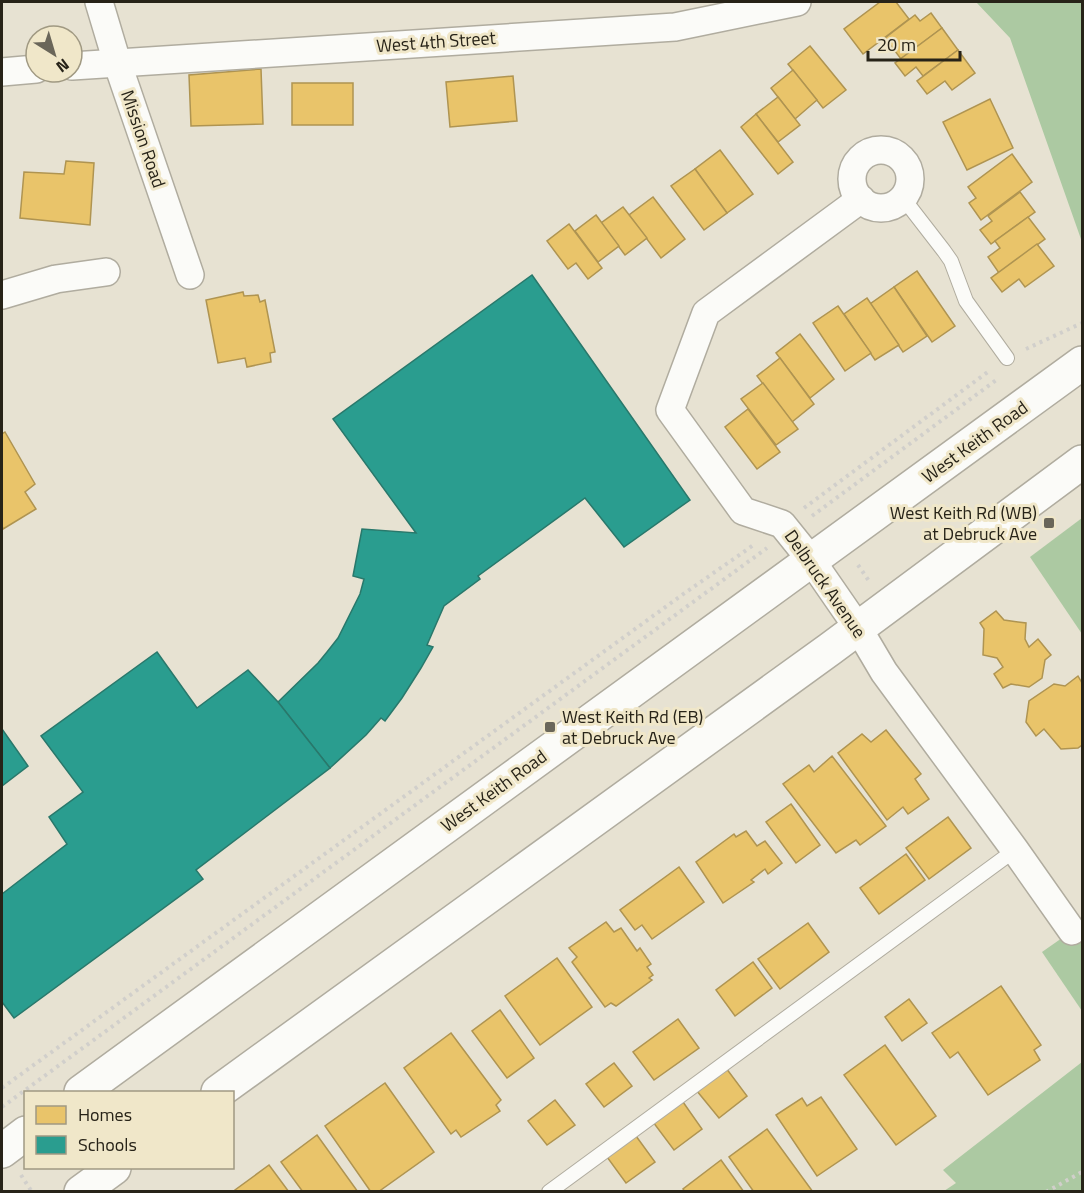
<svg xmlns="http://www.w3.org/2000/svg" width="1084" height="1193" font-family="'Titillium Web',sans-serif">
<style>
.forest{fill:#acc9a2}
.homes{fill:#e9c46a;stroke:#af9451;stroke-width:1.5}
.schools{fill:#2a9d8f;stroke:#29786b;stroke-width:1.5}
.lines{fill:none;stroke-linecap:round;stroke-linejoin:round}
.service-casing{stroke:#b0ac9f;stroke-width:16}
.minor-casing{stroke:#b0ac9f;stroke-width:30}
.secondary-casing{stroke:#b0ac9f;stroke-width:36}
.path{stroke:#d1cfcb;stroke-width:4;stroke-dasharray:3 4.5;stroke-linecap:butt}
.service{stroke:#fbfbf8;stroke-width:14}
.minor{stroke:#fbfbf8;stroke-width:27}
.secondary{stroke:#fbfbf8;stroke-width:33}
.poi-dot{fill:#6a6659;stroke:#f0e7c9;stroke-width:2}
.labels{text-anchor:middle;stroke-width:6;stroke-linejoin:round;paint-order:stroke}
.street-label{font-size:18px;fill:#272318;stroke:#f0e7c9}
.poi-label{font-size:18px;fill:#272318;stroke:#f0e7c9;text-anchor:end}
</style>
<rect width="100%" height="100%" fill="#e7e2d2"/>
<g class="forest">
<polygon points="976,2 1082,2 1082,242 1010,38"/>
<polygon points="1082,518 1082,634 1030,557"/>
<polygon points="1082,924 1082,1011 1042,952"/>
<polygon points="1082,1062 1082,1191 944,1191 956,1183 943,1170"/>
</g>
<g class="homes">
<polygon points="880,2 896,2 909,19 863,54 844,29"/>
<polygon points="931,13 942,28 901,59 885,38 915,15 920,21"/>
<polygon points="942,28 958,50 923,76 916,67 905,76 895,63"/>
<polygon points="810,46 846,90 823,108 788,64"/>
<polygon points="958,50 975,73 952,90 945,81 927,94 917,81"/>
<polygon points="261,69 263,124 191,126 189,75"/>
<polygon points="793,70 817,100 795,119 771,88"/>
<polygon points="513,76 517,121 450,127 446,82"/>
<rect x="292" y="83" width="61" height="42"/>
<polygon points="778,97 800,125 778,142 756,114"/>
<polygon points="990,99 1013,148 967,170 943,122"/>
<polygon points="756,114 793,162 778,174 741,127"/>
<polygon points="720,150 753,194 727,213 695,169"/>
<polygon points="1012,154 1032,182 981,220 969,203 976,198 968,187"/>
<polygon points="66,161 94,163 90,225 20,218 24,172 64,174"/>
<polygon points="695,169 727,213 704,230 671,186"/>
<polygon points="1020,192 1035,212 991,244 980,230 992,221 988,216"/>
<polygon points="653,197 685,239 661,258 629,215"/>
<polygon points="623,207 647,238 625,255 601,223"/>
<polygon points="596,215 619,246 598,262 575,231"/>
<polygon points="1028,217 1045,239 999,273 988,257 1000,248 995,241"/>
<polygon points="569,224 602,268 588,279 576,263 568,269 547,241"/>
<polygon points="1037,244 1054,266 1025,287 1019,279 1002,292 991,278"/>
<polygon points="917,271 955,326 932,342 894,287"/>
<polygon points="894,287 927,336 903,352 870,304"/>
<polygon points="243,292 244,296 258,295 260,302 265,300 275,352 270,353 271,362 247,367 245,358 218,363 206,300"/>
<polygon points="867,298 899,345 875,360 844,314"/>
<polygon points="838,306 871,353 845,371 813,323"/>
<polygon points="800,334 834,379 810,398 776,353"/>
<polygon points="780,358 814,404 792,422 757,376"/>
<polygon points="763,383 798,429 776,445 741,399"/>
<polygon points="748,409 780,452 757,469 725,427"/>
<polygon points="5,432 35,484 25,492 36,509 3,529 2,526 2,434"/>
<polygon points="996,611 1004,620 1026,623 1025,639 1029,647 1038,639 1051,655 1045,660 1042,678 1029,687 1011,684 1003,688 994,674 1003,667 997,658 983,655 984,629 980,623"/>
<polygon points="1078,676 1082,683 1082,745 1078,748 1061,749 1044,729 1036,736 1026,722 1029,701 1054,684 1065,686"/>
<polygon points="886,730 921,774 915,779 929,799 908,814 903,807 887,820 838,753 862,734 871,742"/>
<polygon points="832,756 886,826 860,845 856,840 836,853 783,784 809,765 814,772"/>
<polygon points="791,804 820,845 796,863 766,822"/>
<polygon points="948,817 971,848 929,879 906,848"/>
<polygon points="746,831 757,846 765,841 782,863 768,874 765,869 751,880 754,882 723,903 696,862 734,834 736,837"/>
<polygon points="906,854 925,880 879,914 860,888"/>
<polygon points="679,867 704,902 652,939 642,925 635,930 620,910"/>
<polygon points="606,922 614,932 621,928 637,951 640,948 651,964 647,967 653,975 649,978 652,980 616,1006 611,1003 605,1007 572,962 577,957 569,948"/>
<polygon points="808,923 829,952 780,989 758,959"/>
<polygon points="557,958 592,1007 540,1045 505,996"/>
<polygon points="753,962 772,988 735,1016 716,990"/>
<polygon points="1001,986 1041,1045 1034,1050 1040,1060 988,1095 958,1052 950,1058 932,1033"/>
<polygon points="909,999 927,1023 902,1041 885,1017"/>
<polygon points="500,1010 534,1058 507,1078 472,1031"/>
<polygon points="678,1019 699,1048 654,1080 633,1052"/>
<polygon points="451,1033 501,1100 496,1105 500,1111 461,1137 456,1130 451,1134 404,1068"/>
<polygon points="885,1045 936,1116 896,1145 844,1075"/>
<polygon points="614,1063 632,1086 604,1107 586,1084"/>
<polygon points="726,1068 747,1096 719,1118 697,1091"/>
<polygon points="385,1083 434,1152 378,1192 371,1192 325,1126"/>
<polygon points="821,1097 857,1149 817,1176 776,1115 802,1098 807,1106"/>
<polygon points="555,1100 575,1125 547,1145 528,1121"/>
<polygon points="683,1102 702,1129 674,1150 653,1122"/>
<polygon points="767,1129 813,1192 754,1192 729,1157"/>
<polygon points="317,1135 358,1192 303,1192 281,1162"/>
<polygon points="636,1136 655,1162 626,1183 607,1157"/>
<polygon points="721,1160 744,1192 685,1192 683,1189"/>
<polygon points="269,1165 289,1192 236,1192 235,1190"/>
</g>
<g class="schools">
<polygon points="532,275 690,500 624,547 585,498 478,576 480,579 444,606 427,645 433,647 421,668 402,698 385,721 381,718 366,735 330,768 278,702 318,663 327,652 338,638 360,594 364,579 353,576 362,529 416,533 333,419"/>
<polygon points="157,652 197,708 248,670 278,702 330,768 196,870 203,879 14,1018 2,1002 2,894 67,844 49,817 83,792 41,736"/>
<polygon points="2,729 28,766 2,786"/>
</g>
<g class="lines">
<g class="service-casing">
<g id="service">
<polyline points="903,198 944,251 951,261 966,301 1007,358"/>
<polyline points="549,1192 1015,850"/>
</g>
</g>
<g class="minor-casing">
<g id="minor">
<polyline points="99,2 117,62 190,275"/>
<polyline points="72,66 675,27 797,2"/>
<polyline points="2,72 36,69"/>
<circle cx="881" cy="179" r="29"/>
<polyline points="861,199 706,313 670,410 743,511 782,524 811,560 858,628 884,672 1015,850 1072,931"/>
<polyline points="2,295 56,279 106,272"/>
</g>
</g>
<g class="secondary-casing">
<g id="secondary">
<polyline points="81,1092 1082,363"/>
<polyline points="218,1092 830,649 1082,462"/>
<polyline points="2,1151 26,1133"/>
<polyline points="81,1192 114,1168"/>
</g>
</g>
<g class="path">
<polyline points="1026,349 1082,323"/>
<polyline points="804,508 989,371"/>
<polyline points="812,516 999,378"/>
<polyline points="858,565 869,581"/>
<polyline points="2,1088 682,595 755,544"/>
<polyline points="2,1107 767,548"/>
<polyline points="21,1175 32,1192"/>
<polyline points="1046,1192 1082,1172"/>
</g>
<use href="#service" class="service"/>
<use href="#minor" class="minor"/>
<use href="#secondary" class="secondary"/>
</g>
<g class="poi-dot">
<rect x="1043" y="517" width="12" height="12" rx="3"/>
<rect x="544" y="721" width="12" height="12" rx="3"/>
</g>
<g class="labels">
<g class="street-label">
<text transform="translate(436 42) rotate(-4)" y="6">West 4th Street</text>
<text transform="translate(143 139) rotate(71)" y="6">Mission Road</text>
<text transform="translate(975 442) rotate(-36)" y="6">West Keith Road</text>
<text transform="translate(825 584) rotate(55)" y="6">Delbruck Avenue</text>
<text transform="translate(494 791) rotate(-36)" y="6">West Keith Road</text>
</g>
<g class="poi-label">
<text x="1037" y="519">West Keith Rd (WB)<tspan x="1037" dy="21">at Debruck Ave</tspan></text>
<text x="562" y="723" text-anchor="start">West Keith Rd (EB)<tspan x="562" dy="21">at Debruck Ave</tspan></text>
</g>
</g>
<rect width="1084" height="1193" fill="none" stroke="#272318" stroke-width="6"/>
<rect x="24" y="1091" width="210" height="78" fill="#f0e7c9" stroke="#a09982" stroke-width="1.5"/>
<rect x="36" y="1106" width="30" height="18" fill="#e9c46a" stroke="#a09982" stroke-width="1.5"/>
<text x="78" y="1121" font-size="18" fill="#272318">Homes</text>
<rect x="36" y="1136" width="30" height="18" fill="#2a9d8f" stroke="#a09982" stroke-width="1.5"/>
<text x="78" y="1151" font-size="18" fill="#272318">Schools</text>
<g transform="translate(54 54) rotate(143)"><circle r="28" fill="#f0e7c9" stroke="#a09982" stroke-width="1.5"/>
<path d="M0-4.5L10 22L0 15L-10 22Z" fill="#6a6659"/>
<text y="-9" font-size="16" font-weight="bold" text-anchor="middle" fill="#272318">N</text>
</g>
<path d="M868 51v9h92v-9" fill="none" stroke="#272318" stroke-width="3"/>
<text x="877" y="51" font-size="18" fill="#272318" stroke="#f0e7c9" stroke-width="4.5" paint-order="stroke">20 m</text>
</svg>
